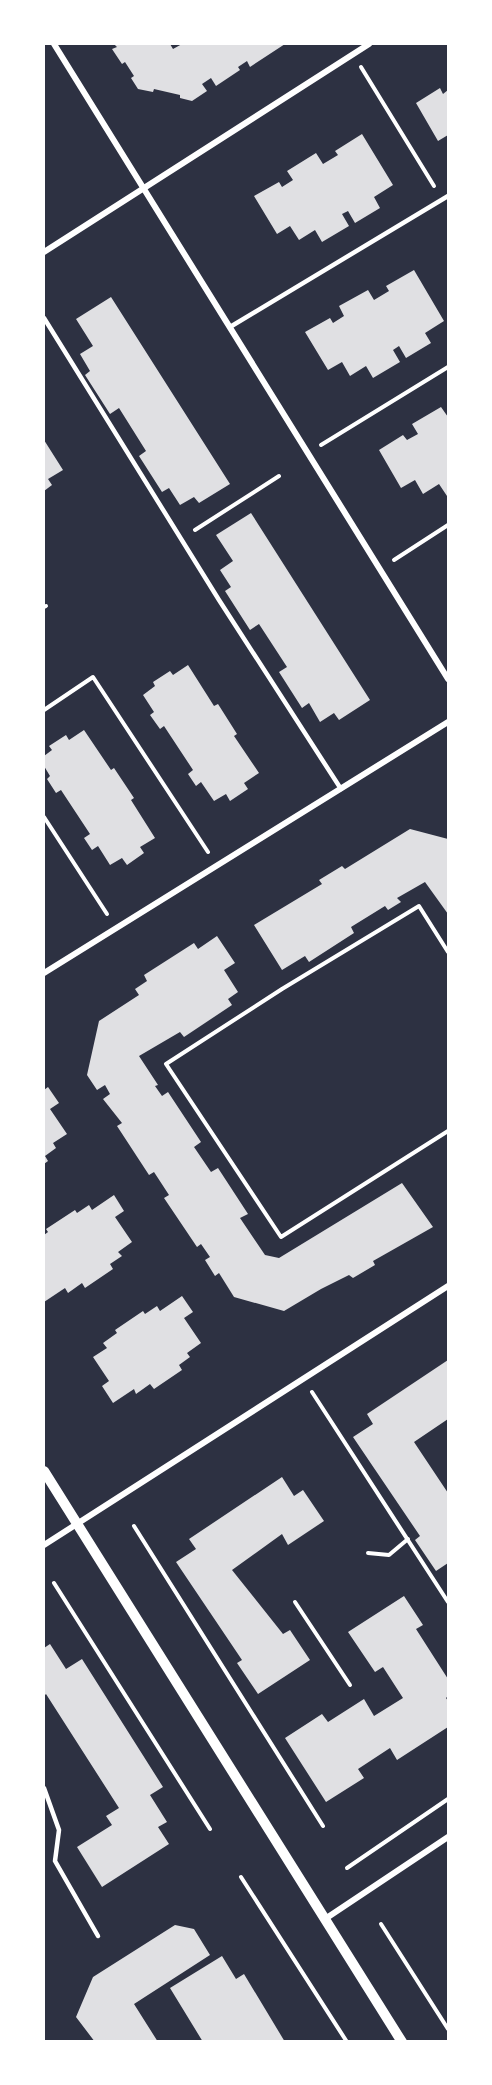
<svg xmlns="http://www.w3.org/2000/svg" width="492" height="2085" font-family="'Space Grotesk',sans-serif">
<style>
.building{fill:#e0e0e3}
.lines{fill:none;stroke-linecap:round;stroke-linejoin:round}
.path{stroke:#fff;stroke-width:4}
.service{stroke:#fff;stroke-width:4.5}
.minor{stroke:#fff;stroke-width:6}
.tertiary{stroke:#fff;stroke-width:10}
</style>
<rect width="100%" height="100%" fill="#2d3142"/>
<g class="building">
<polygon points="114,44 170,44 173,49 182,44 285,44 250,67 247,61 238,67 240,70 216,86 211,78 202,84 207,91 192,101 180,98 180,95 154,89 153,92 138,89 131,78 134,76 125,62 122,64 112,49 117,47"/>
<polygon points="440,88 443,94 448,90 448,135 438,141 416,103"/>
<polygon points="362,134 393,185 374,197 380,208 355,223 348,211 342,214 349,226 322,242 315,230 299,240 290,226 277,234 254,196 279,182 282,187 293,180 287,171 316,153 323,164 338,155 335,151"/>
<polygon points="414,270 444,321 425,333 431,343 406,358 399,346 393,350 400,362 373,378 366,366 350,376 342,362 328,370 305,332 330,318 333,323 344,316 339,306 368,290 374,300 389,291 386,286"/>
<polygon points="111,297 230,484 199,503 194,497 180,505 169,488 162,492 139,456 146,451 119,408 110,414 85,375 90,371 80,354 93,346 76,319"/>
<polygon points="441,407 448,417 448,495 447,496 439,484 423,494 415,480 401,488 379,450 403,435 407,440 418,434 412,424"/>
<polygon points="44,440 63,470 48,479 52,485 44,491"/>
<polygon points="251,513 370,700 339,720 334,713 320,722 309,703 302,708 279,672 287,667 259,624 250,630 225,591 231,587 220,570 233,561 216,535"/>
<polygon points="188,665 214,706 218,704 237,734 234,736 259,773 244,783 248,789 230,801 226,794 214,801 201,782 196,786 188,774 193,770 164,726 160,729 150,715 154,712 143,695 155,686 153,682 170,671 173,675"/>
<polygon points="84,730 111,770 114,768 134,798 131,800 155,838 140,847 144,853 127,865 122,858 110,865 98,846 92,850 84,838 90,834 61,790 56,793 47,779 50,776 44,766 44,756 52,750 49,746 66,735 69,740"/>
<polygon points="410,829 448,839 448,914 425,882 397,898 401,902 388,910 385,906 351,927 354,933 309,962 305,956 282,970 254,925 322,884 319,880 342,866 345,869"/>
<polygon points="217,936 235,963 224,970 238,992 228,999 232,1005 184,1037 180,1032 139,1056 158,1085 155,1086 162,1096 168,1092 201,1142 194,1147 211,1172 218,1168 248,1214 240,1218 265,1255 279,1258 402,1183 433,1227 373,1261 375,1265 353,1278 349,1275 321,1289 284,1311 234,1297 219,1273 215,1276 205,1260 210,1257 201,1244 197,1247 164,1198 169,1195 154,1172 149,1175 117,1126 122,1123 103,1099 110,1094 105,1085 97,1090 87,1075 99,1021 139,995 135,989 147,981 144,975 194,943 198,949"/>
<polygon points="48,1087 59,1103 50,1109 67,1134 53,1143 56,1148 45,1156 48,1161 44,1164 44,1090"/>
<polygon points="114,1195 124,1211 115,1217 132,1242 118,1252 122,1256 110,1264 113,1269 85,1288 82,1283 68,1293 65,1288 44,1302 44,1235 48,1232 46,1229 75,1210 77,1213 89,1205 92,1210"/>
<polygon points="182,1296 193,1312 184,1318 201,1343 187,1353 190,1357 179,1365 182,1370 154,1389 150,1384 136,1394 134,1389 113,1403 102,1386 109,1381 93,1357 107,1348 103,1343 117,1333 115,1330 143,1311 145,1314 157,1306 160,1311"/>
<polygon points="448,1360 448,1419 414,1442 448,1493 448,1563 436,1571 415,1540 420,1536 353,1437 373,1424 367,1414"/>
<polygon points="282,1477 294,1496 303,1490 324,1521 288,1545 282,1534 232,1570 283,1634 290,1630 310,1660 258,1694 237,1663 242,1660 176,1562 196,1549 189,1539"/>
<polygon points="404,1596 423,1625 416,1629 448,1679 448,1696 446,1698 448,1701 448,1727 397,1760 390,1748 358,1769 364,1778 326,1802 285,1738 322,1714 328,1722 364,1699 374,1716 403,1698 383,1667 375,1672 348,1632"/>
<polygon points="50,1644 66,1669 82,1659 163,1787 150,1795 167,1822 158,1827 169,1844 102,1887 77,1847 112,1825 106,1816 119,1808 46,1694 44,1696 44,1648"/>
<polygon points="175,1925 194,1929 210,1955 134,2004 158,2042 95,2042 76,2017 93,1977"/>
<polygon points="222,1956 236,1979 244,1974 285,2042 203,2042 170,1988"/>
</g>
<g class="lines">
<g class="path">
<polyline points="361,67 434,186"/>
<polyline points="321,445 448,367"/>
<polyline points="195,530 279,476"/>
<polyline points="394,560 448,525"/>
<polyline points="44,607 46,606"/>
<polyline points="44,710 93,677 208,852"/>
<polyline points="44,817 107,914"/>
<polyline points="448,952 419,906 282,989 166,1064 281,1237 448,1131"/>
<polyline points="312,1392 448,1602"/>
<polyline points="134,1526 323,1826"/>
<polyline points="368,1553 389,1555 408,1539"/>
<polyline points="54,1583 210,1829"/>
<polyline points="295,1602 350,1685"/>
<polyline points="347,1868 448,1799"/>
<polyline points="241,1877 347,2042"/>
<polyline points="381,1924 448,2029"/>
</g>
<g class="service">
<polyline points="44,318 219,600 341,789"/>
<polyline points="230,327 448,196"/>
<polyline points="44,1788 59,1830 55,1861 98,1936"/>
</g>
<g class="minor">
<polyline points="54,44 448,679"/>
<polyline points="44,252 369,44"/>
<polyline points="44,973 448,722"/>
<polyline points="44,1545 448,1286"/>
<polyline points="325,1919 448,1837"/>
</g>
<polyline class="tertiary" points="44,1471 402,2042"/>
</g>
<rect width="492" height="2085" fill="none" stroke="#ffffff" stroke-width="90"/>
</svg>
